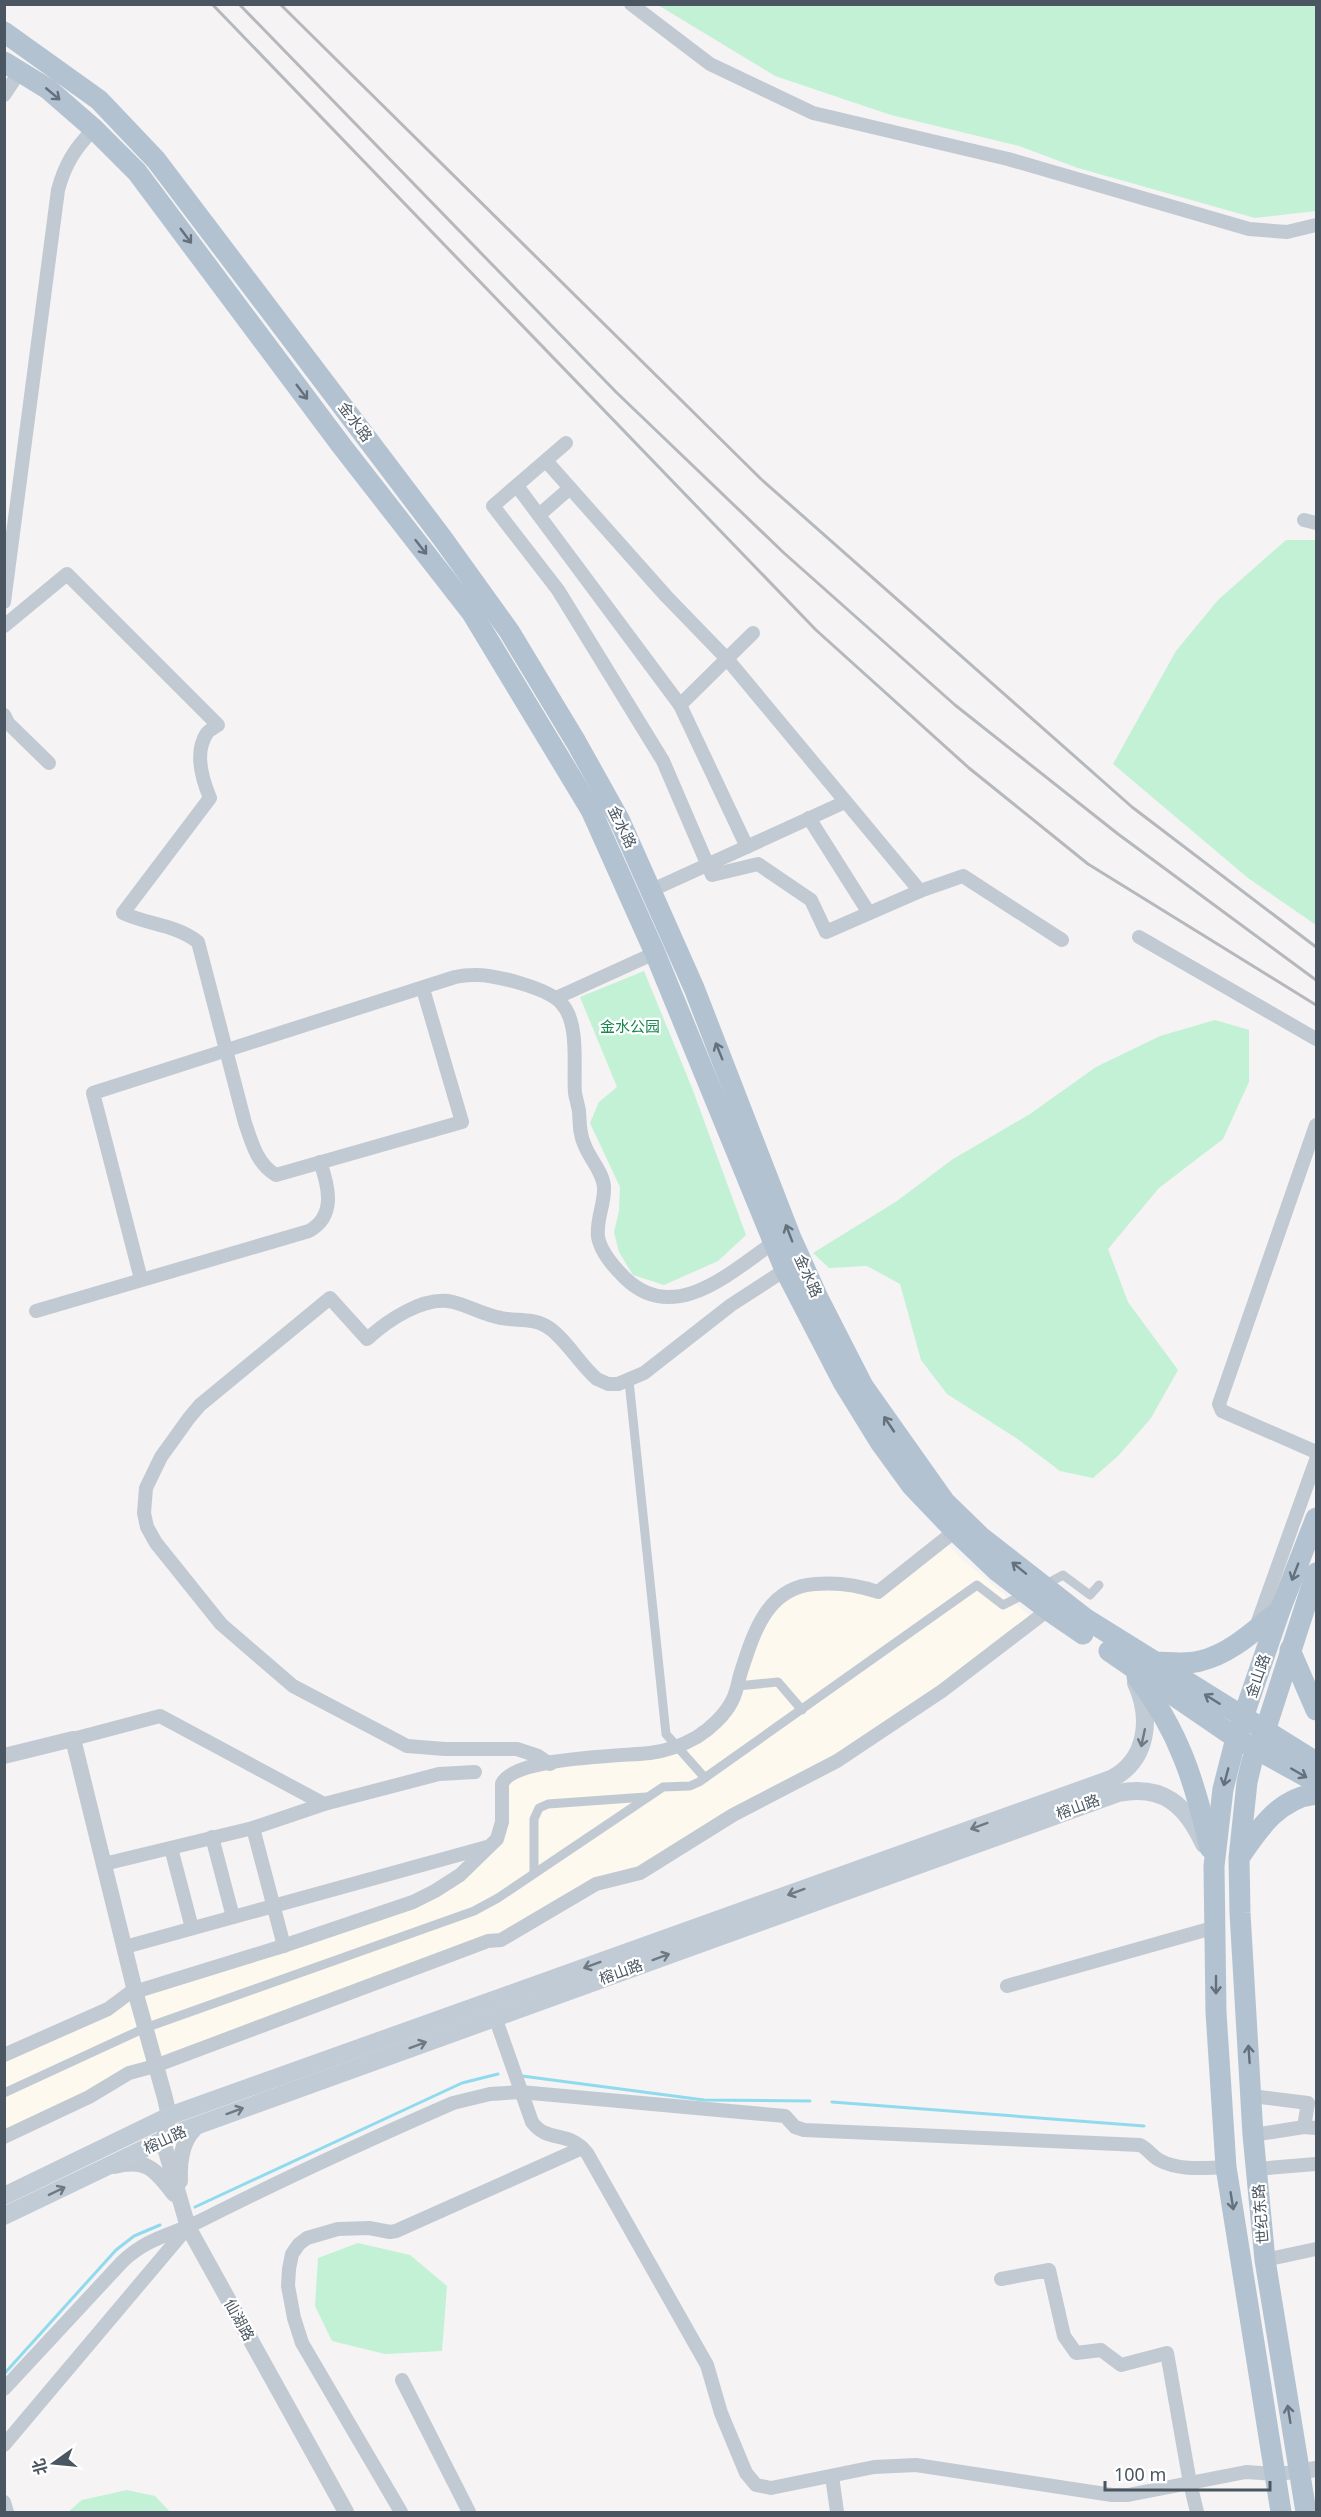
<svg xmlns="http://www.w3.org/2000/svg" width="1321" height="2517" font-family="'Noto Sans','Noto Sans SC',sans-serif">
<style>
.commercial{fill:#fdf9ef}
.green{fill:#c3f1d5}
.lines{fill:none;stroke-linecap:round;stroke-linejoin:round}
.stream{stroke:#90daee;stroke-width:3}
.pedestrian{stroke:#c1cad2;stroke-width:9}
.minor{stroke:#c1cad2;stroke-width:14}
.tertiary{stroke:#c1cad2;stroke-width:16}
.secondary{stroke:#c1cbd6;stroke-width:18}
.primary{stroke:#b3c2d1;stroke-width:21}
.rail{stroke:#b5b8bd;stroke-width:3}
.oneway{stroke:#64717d}
.oneway2{stroke:#6e7984}
.labels{text-anchor:middle;stroke-width:4.5;stroke-linejoin:round;paint-order:stroke}
.street-label{font-size:15px;fill:#4a5661;stroke:#fff}
.park-label{font-size:15px;fill:#17864f;stroke:#fff}
</style>
<rect width="100%" height="100%" fill="#f5f3f3"/>
<polygon class="commercial" points="943,1540 963,1560 1035,1620 837,1761 625,1877 501,1940 155,2066 5,2137 4,2055 108,2009 435,1891 497,1839 506,1777 677,1746 732,1702 760,1621 796,1587 878,1592"/>
<g class="green">
<polygon points="658,5 1316,5 1316,211 1255,218 1078,168 1019,146 891,115 775,76"/>
<polygon points="1286,540 1316,540 1316,925 1248,878 1113,764 1176,651 1218,600"/>
<polygon points="644,971 692,1088 746,1235 718,1261 664,1285 633,1275 619,1252 614,1232 619,1211 620,1187 590,1123 599,1102 617,1087 580,997"/>
<polygon points="1215,1020 1249,1030 1249,1082 1223,1139 1159,1188 1108,1249 1128,1302 1178,1370 1151,1418 1119,1455 1093,1478 1060,1471 1019,1440 947,1394 921,1360 900,1284 867,1266 829,1268 813,1253 897,1201 953,1159 1030,1114 1096,1067 1160,1036"/>
<polygon points="358,2243 410,2255 447,2286 442,2351 385,2354 332,2341 315,2306 318,2258"/>
<polygon points="127,2490 155,2496 170,2512 68,2512 82,2500"/>
</g>
<g class="lines">
<g class="stream">
<polyline points="522,2076 704,2100 810,2101"/>
<polyline points="832,2102 1144,2126"/>
<polyline points="195,2207 462,2083 498,2074"/>
<polyline points="4,2374 116,2250 134,2236 160,2225"/>
</g>
<g class="pedestrian">
<polyline points="629,1381 666,1734 705,1778"/>
<polyline points="1045,1585 1063,1575 1090,1595 1099,1585"/>
<polyline points="737,1686 778,1682 802,1710"/>
<polyline points="534,1873 534,1819 539,1808 548,1804 646,1797"/>
<polyline points="4,2093 145,2028 474,1911 498,1898 663,1787 690,1786 699,1782 977,1585 1003,1605 1027,1593"/>
</g>
<g class="minor">
<polyline points="631,4 710,64 813,113 1008,159 1249,229 1287,232 1316,225"/>
<polyline points="4,95 20,71"/>
<polyline points="566,443 493,506 558,590 663,761 712,875 758,864 811,900 826,932 920,891 963,876 1062,940"/>
<polyline points="547,462 666,596 728,660 920,891"/>
<polyline points="517,486 680,705 747,847"/>
<polyline points="539,515 570,488"/>
<polyline points="1304,520 1316,523"/>
<path d="M4 602 58 190C65 164 75 148 94 129"/>
<path d="M4 626 67 574 218 725C215 727 209 730 207 733 194 752 202 779 210 798L123 913C148 925 175 924 198 942L245 1123C252 1143 257 1164 276 1175L462 1122 423 989"/>
<polyline points="680,705 753,633"/>
<polyline points="4,715 8,723 49,763"/>
<polyline points="809,818 869,913"/>
<polyline points="652,890 845,802"/>
<polyline points="1139,937 1316,1039"/>
<polyline points="556,998 655,953"/>
<polyline points="1316,1125 1219,1404 1222,1411 1316,1452"/>
<path d="M141 1279 93 1093 455 977C460 976 467 975 473 975 493 974 549 988 562 1004 580 1024 573 1069 575 1093 576 1099 578 1105 579 1111 580 1123 579 1134 585 1146 590 1159 603 1172 604 1187 605 1204 596 1219 598 1237 601 1253 614 1267 625 1278 674 1326 731 1272 773 1243"/>
<path d="M36 1311 309 1231C336 1216 329 1187 320 1162"/>
<polyline points="1256,1627 1316,1460"/>
<polyline points="73,1739 160,1716 324,1804 439,1774 475,1772"/>
<path d="M550 1764 538 1756 517 1749H445L407 1746 293 1686 221 1624 156 1543 147 1527 144 1513 146 1488 161 1457 189 1418 200 1405 330 1298 367 1339C387 1321 424 1295 453 1302 469 1306 484 1315 501 1318 516 1321 533 1318 546 1326 563 1335 581 1366 597 1379L608 1384H618L644 1373 731 1305 785 1270"/>
<polyline points="253,1828 284,1946"/>
<polyline points="212,1837 233,1917"/>
<polyline points="171,1848 192,1928"/>
<polyline points="104,1864 253,1828 324,1804"/>
<polyline points="125,1947 487,1847"/>
<polyline points="1007,1986 1216,1927"/>
<path d="M495 2017 532 2122C548 2144 568 2129 587 2153L707 2365 721 2413 746 2473 756 2485 771 2488 874 2467 916 2465 1112 2495H1128L1246 2472 1274 2474 1298 2472"/>
<path d="M4 2055 108 2009 128 1994 280 1947 413 1902 435 1891 460 1875 497 1839 502 1822V1784C512 1757 623 1756 650 1753 666 1751 683 1745 697 1737 710 1729 725 1715 732 1701 736 1694 738 1684 740 1675 753 1635 766 1587 815 1584 837 1582 858 1585 878 1592L955 1531"/>
<polyline points="1252,2096 1308,2103 1304,2127 1316,2128"/>
<polyline points="1253,2135 1304,2127"/>
<polyline points="4,2137 89,2097 129,2073 155,2066 488,1941 501,1940 596,1884 640,1873 733,1815 837,1761 942,1691 1048,1610"/>
<polyline points="1256,2169 1316,2164"/>
<polyline points="1265,2260 1316,2249"/>
<polyline points="1001,2279 1049,2270 1064,2336 1076,2353 1101,2350 1121,2365 1167,2353 1190,2483 1197,2512"/>
<polyline points="402,2380 469,2512"/>
<path d="M4 2389 122 2262C148 2237 172 2235 202 2220 285 2178 368 2140 453 2103L490 2094 520 2092 785 2116 795 2127 804 2130 1140 2145C1148 2149 1152 2156 1159 2160 1179 2171 1204 2168 1226 2167"/>
<polyline points="4,2445 187,2228"/>
<polyline points="832,2476 837,2512"/>
<polyline points="4,2502 7,2512"/>
<polyline points="401,2512 302,2343 294,2318 288,2286 289,2269 292,2254 299,2244 307,2238 338,2229 369,2228 390,2232 396,2231 582,2148"/>
</g>
<g class="tertiary">
<polyline points="4,1756 73,1739 135,1991 165,2098 169,2116 163,2141 188,2227 346,2512"/>
<path d="M114 2166C146 2158 155 2169 174 2194"/>
<path d="M180 2181C179 2160 182 2137 200 2124"/>
<polyline points="1298,2472 1316,2469"/>
</g>
<g class="secondary">
<path d="M4 2196 169 2116 1111 1779C1148 1760 1152 1718 1136 1683"/>
<path d="M4 2216 179 2132 1118 1793C1163 1784 1186 1805 1204 1844"/>
</g>
<g class="primary">
<polyline points="4,32 99,100 156,160 443,539 509,631 576,742 619,819 694,988 791,1238 818,1298 863,1386 945,1502 981,1537 1086,1619 1316,1762"/>
<polyline points="4,62 48,89 94,129 137,172 341,445 472,613 591,810 655,953 785,1270 843,1382 880,1442 912,1486 955,1531 997,1571 1048,1610 1083,1634"/>
<polyline points="1290,1650 1316,1710"/>
<polyline points="1109,1651 1236,1738 1316,1782"/>
<path d="M1153 1662C1168 1662 1185 1665 1200 1661 1231 1654 1256 1629 1280 1610"/>
<path d="M1137 1677C1179 1730 1195 1783 1210 1848"/>
<path d="M1241 1855C1260 1827 1280 1798 1316 1794"/>
<polyline points="1281,2512 1226,2167 1216,2012 1214,1866 1223,1789 1236,1738 1280,1610 1316,1518"/>
<polyline points="1306,2512 1265,2260 1253,2135 1240,1913 1239,1858 1247,1782 1252,1761 1265,1731 1316,1573"/>
</g>
<g class="rail">
<polyline points="212,4 816,630 969,768 1088,864 1316,1005"/>
<polyline points="239,4 616,392 784,553 955,705 1118,834 1316,980"/>
<polyline points="280,4 761,479 1132,807 1316,947"/>
</g>
</g>
<defs><path id="oneway-shaft" d="M-6 0H5M1.5-3L5.5 0L1.5 3" fill="none" stroke-width="1.6" stroke-linecap="round" stroke-linejoin="round" transform="scale(1.5)"/></defs>
<g class="oneway">
<use href="#oneway-shaft" transform="translate(53 94) rotate(40)"/>
<use href="#oneway-shaft" transform="translate(186 236) rotate(53)"/>
<use href="#oneway-shaft" transform="translate(302 392) rotate(53)"/>
<use href="#oneway-shaft" transform="translate(421 547) rotate(52)"/>
<use href="#oneway-shaft" transform="translate(719 1051) rotate(-112)"/>
<use href="#oneway-shaft" transform="translate(789 1233) rotate(-111)"/>
<use href="#oneway-shaft" transform="translate(889 1424) rotate(-124)"/>
<use href="#oneway-shaft" transform="translate(1019 1568) rotate(-141)"/>
<use href="#oneway-shaft" transform="translate(1295 1572) rotate(111)"/>
<use href="#oneway-shaft" transform="translate(1212 1699) rotate(-148)"/>
<use href="#oneway-shaft" transform="translate(1299 1773) rotate(30)"/>
<use href="#oneway-shaft" transform="translate(1226 1777) rotate(105)"/>
<use href="#oneway-shaft" transform="translate(1216 1985) rotate(90)"/>
<use href="#oneway-shaft" transform="translate(1249 2054) rotate(-94)"/>
<use href="#oneway-shaft" transform="translate(1232 2201) rotate(81)"/>
<use href="#oneway-shaft" transform="translate(1289 2414) rotate(-99)"/>
</g>
<g class="oneway2">
<use href="#oneway-shaft" transform="translate(1143 1738) rotate(102)"/>
<use href="#oneway-shaft" transform="translate(979 1826) rotate(160)"/>
<use href="#oneway-shaft" transform="translate(796 1892) rotate(160)"/>
<use href="#oneway-shaft" transform="translate(661 1957) rotate(-20)"/>
<use href="#oneway-shaft" transform="translate(592 1965) rotate(160)"/>
<use href="#oneway-shaft" transform="translate(418 2045) rotate(-20)"/>
<use href="#oneway-shaft" transform="translate(235 2111) rotate(-20)"/>
<use href="#oneway-shaft" transform="translate(57 2191) rotate(-26)"/>
</g>
<g class="labels">
<g class="street-label">
<text transform="translate(355 422) rotate(53)" y="5">金水路</text>
<text transform="translate(622 827) rotate(64)" y="5">金水路</text>
<text transform="translate(808 1276) rotate(66)" y="5">金水路</text>
<text transform="translate(1258 1676) rotate(-71)" y="5">金山路</text>
<text transform="translate(1078 1807) rotate(-20)" y="5">榕山路</text>
<text transform="translate(621 1972) rotate(-20)" y="5">榕山路</text>
<text transform="translate(165 2140) rotate(-25)" y="5">榕山路</text>
<text transform="translate(1261 2214) rotate(-95)" y="5">世纪东路</text>
<text transform="translate(239 2320) rotate(61)" y="5">仙湖路</text>
</g>
<g class="park-label">
<text x="630" y="1032">金水公园</text>
</g>
</g>
<rect width="1321" height="2517" fill="none" stroke="#4a5661" stroke-width="12"/>
<g transform="translate(54 2463) rotate(255)" stroke="#ffffff" stroke-width="4.5" paint-order="stroke">
<path d="M0-4.5L10 22L0 15L-10 22Z" fill="#4a5661"/>
<text y="-9" font-size="16" font-weight="bold" text-anchor="middle" fill="#4a5661">北</text>
</g>
<path d="M1105 2481v9h165v-9" fill="none" stroke="#4a5661" stroke-width="3"/>
<text x="1114" y="2481" font-size="18" fill="#4a5661" stroke="#ffffff" stroke-width="4.5" paint-order="stroke">100 m</text>
</svg>
